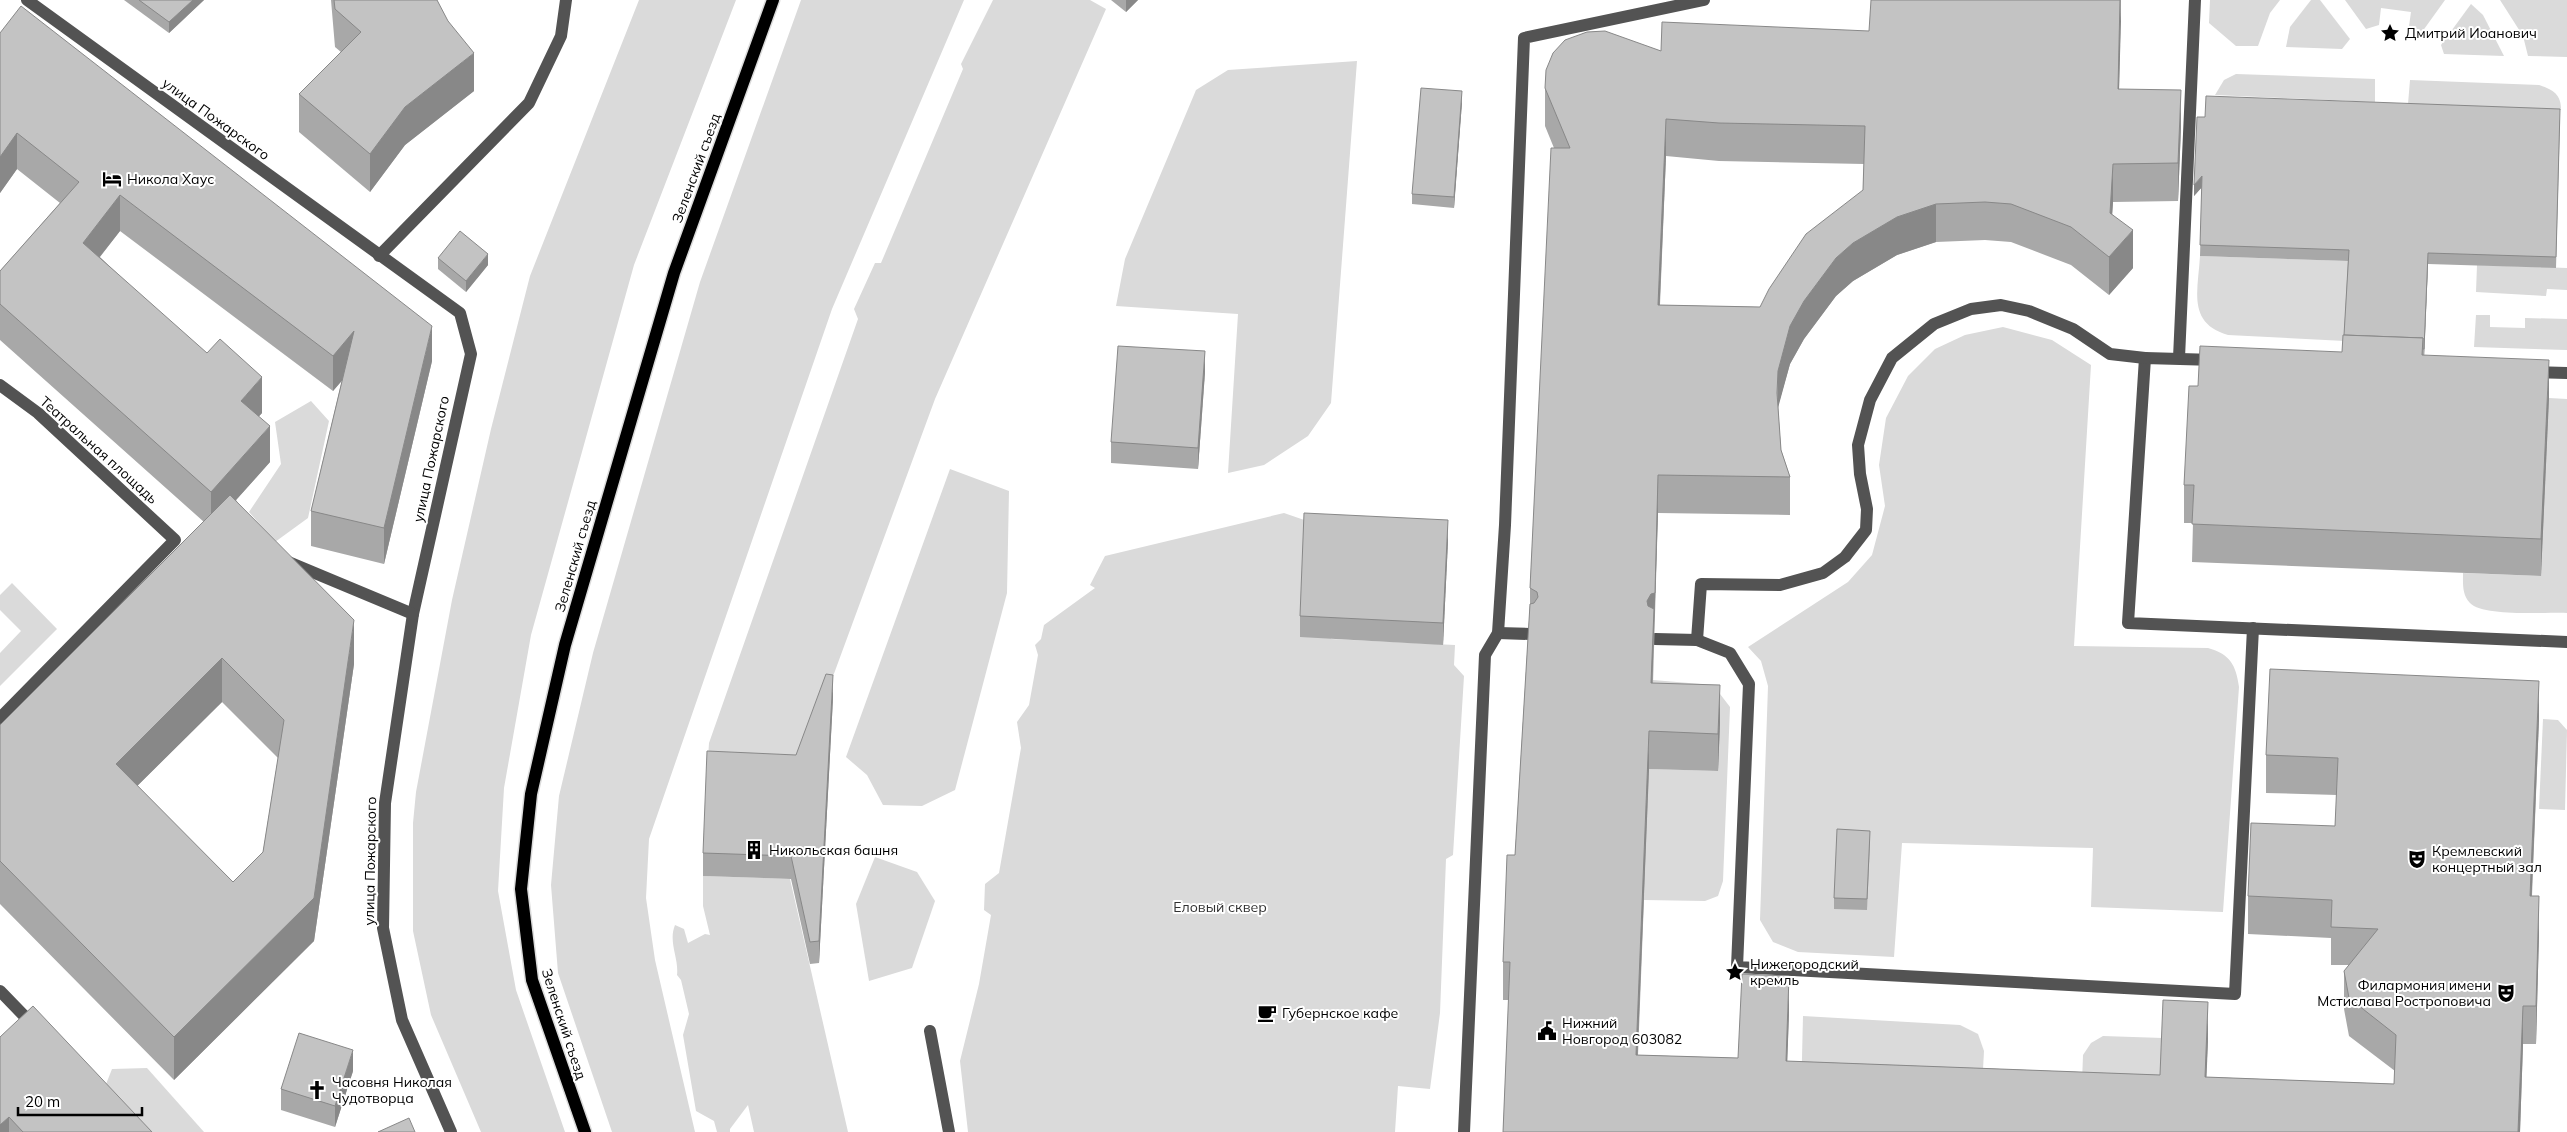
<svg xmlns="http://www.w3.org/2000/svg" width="2567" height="1132" font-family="Mulish,sans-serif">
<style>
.green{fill:#dadada}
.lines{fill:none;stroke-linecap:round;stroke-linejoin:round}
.major-casing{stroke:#dbdbdb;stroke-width:15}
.minor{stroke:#535353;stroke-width:12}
.major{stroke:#000;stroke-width:12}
.wall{fill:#a8a8a8;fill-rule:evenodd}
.shaded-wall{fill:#888}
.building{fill:#c3c3c3;stroke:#888;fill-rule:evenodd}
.labels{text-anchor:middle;stroke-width:4;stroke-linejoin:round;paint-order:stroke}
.poi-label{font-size:14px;fill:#000;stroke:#fff;text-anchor:start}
.street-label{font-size:14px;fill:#000;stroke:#fff}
.park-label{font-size:14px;fill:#313131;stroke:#fff}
</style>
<rect width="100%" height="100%" fill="#fff"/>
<g class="green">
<polygon points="639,0 736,0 634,265 531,635 504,788 498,891 516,990 565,1132 481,1132 431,1015 413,931 413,823 416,792 452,600 491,429 530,276"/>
<polygon points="801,0 964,0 832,309 649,839 646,898 655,960 695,1132 612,1132 558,973 551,885 559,796 593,653 700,282"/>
<polygon points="993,0 1090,0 1106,9 935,399 796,777 707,774 709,743 858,319 854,309 875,263 881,263 963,69 961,64"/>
<polygon points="2210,0 2280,0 2270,13 2258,46 2236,46 2209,23"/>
<polygon points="2311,0 2320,0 2350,39 2342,49 2286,47 2290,27"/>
<polygon points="2345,0 2445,0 2422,32 2409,26 2411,12 2381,8 2379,25 2366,29"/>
<polygon points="2500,0 2567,0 2567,57 2528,56 2523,36"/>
<polygon points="2471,4 2483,15 2504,56 2444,54 2441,45"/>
<polygon points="1357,61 1331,403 1308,436 1264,465 1228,473 1238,314 1116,306 1125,259 1196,90 1228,70"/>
<polygon points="2236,74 2375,79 2375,102 2215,95 2224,80"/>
<path d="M2410 80 2539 85C2553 90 2561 94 2561 110L2408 104Z"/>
<path d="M2200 256 2349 261 2345 341 2228 335C2187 323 2198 291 2200 256Z"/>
<polygon points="2477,265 2567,268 2567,290 2547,289 2546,296 2476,292"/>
<polygon points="2476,315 2490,315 2490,327 2525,328 2525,318 2567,319 2567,350 2474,347"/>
<path d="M2003 327 2052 340 2091 365 2074 646 2208 648C2230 654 2236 665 2239 687L2223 912 2091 907 2093 848 1902 843 1894 957 1798 952 1773 942 1760 920 1768 686 1761 661 1748 647 1848 582 1872 555 1885 506 1879 465 1886 418 1908 376 1935 349 1965 335Z"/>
<path d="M2549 398 2567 399V613C2547 612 2483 617 2470 603 2462 595 2463 584 2463 573L2541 576Z"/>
<polygon points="311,401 329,421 308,518 275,542 249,512 281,464 275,422"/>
<polygon points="950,469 1009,491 1007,593 955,790 922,806 883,805 867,775 846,757"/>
<polygon points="1284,513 1310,522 1331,639 1455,645 1454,665 1464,676 1453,855 1446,859 1440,1013 1430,1089 1398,1086 1395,1132 968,1132 960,1061 979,984 991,915 984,910 985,884 999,873 1021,748 1017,722 1029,705 1038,655 1035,645 1041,639 1044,625 1095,588 1090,585 1105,556"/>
<polygon points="12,583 57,629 0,686 0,653 21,631 0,610 0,595"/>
<polygon points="1653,680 1701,684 1717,690 1730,707 1723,881 1718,896 1705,901 1644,900 1649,769 1718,771 1651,720"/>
<polygon points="2543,719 2558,720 2567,730 2565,810 2539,809"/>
<polygon points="875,857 917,872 935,901 912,968 869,981 856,904"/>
<path d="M703 876 790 879 848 1132H754L748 1105 730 1129V1132H717L714 1121 696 1111 683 1035 689 1014 681 980 677 975C679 958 668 942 675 925L684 929 688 943 705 934 710 935 703 906Z"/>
<polygon points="1803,1016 1960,1025 1978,1034 1984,1051 1981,1106 1801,1099"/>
<polygon points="2103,1036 2163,1038 2160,1113 2081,1110 2083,1055 2091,1043"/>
<polygon points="147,1068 204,1132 127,1132 99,1102 112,1069"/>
</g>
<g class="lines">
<g class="major-casing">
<polyline id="major" points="585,1132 532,980 521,889 531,794 565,645 674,273 773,0"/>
</g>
<g class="minor">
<polyline points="27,0 460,313 471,354 413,614 385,803 383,928 402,1020 451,1132"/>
<polyline points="379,256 529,103 561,36 566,0"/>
<polyline points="2179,358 2195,0"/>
<polyline points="2215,360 2145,358 2128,623 2567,642"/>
<polyline points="2532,372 2567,373"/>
<polyline points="0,385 38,413 175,540 0,718"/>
<polyline points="286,561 413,614"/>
<polyline points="1498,633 1530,634"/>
<polyline points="1655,639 1697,640 1730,653 1749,684 1737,967 2235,994 2253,628"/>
<polyline points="1697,640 1701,584 1780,585 1823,573 1845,557 1866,530 1867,509 1860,474 1858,445 1870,400 1892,358 1934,324 1971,309 2001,305 2029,311 2073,329 2110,354 2145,358"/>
<polyline points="0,991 34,1026"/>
<polyline points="930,1031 949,1132"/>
<polyline points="1464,1132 1485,655 1498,633 1505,525 1524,38 1704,0"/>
</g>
<use href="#major" class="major"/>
</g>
<g class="wall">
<polygon points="124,0 204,0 169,33"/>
<polygon points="331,0 437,0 474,91 405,145 370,192 299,132 299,94 341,52 335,47"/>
<polygon points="1111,0 1138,0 1126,12"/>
<path d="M2121 0 2119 89 2181 127 2178 201 2113 202 2112 214 2133 268 2109 295 2071 265 2011 242 1985 240 1936 242 1897 255 1853 281 1836 296 1804 339 1790 364 1778 406 1781 450 1790 477V515L1658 513 1653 683 1720 723 1718 771 1649 769 1638 1055 1738 1058 1789 1013 1787 1061 2160 1075 2208 1040 2206 1077 2394 1084 2395 1071 2349 1036 2344 1009V971L2349 965H2331V938L2248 934V896L2335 826 2337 795 2266 793V755L2539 719 2532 896 2539 934 2536 1044H2523L2520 1132H1503L1509 1000H1503V962L1515 855 1530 604V588L1554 148 1545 126V88L1661 51 1869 31ZM1666 156 1719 161 1864 164 1863 190 1760 307 1660 305Z"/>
<path d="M0 33 432 361 384 564 311 546V511L342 380 333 391 120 231 100 257 262 413 259 416 270 462 236 500 354 664 314 941 174 1080 0 904V725L204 522 0 340V271L60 203 17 169 0 193ZM222 702 278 758 263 852 233 882 137 786Z"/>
<polygon points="1462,102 1454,208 1412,204 1412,194"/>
<polygon points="2560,120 2556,268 2428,264 2424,355 2549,398 2541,576 2192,562 2193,523 2184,523 2184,485 2198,386 2342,352 2344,335 2348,261 2200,256 2202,187 2194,196 2194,185"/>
<polygon points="438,258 488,265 466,292 438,269"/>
<polygon points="1205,372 1198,469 1111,463 1111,442"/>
<polygon points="1448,541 1443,645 1300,637 1300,616"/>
<polygon points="833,698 819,963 810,964 791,879 703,876 703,853 796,755"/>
<polygon points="1870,842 1867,910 1834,909 1834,898"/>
<polygon points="0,1037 152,1132 0,1132"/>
<polygon points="353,1071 335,1127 281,1110 281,1089"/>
</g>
<g class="shaded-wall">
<polygon points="193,0 204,0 169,33 169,22"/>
<polygon points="1126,0 1138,0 1126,12"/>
<polygon points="2120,0 2121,21 2118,126 2118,89"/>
<polygon points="474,53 474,91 405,145 370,192 370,154 405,107"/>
<polygon points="2181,90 2181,127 2178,201 2178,163"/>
<polygon points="1462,91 1462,102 1454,208 1454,197"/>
<polygon points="1666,119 1666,156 1658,343 1658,305"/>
<polygon points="17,133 17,169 0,193 0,157"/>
<polygon points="2113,164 2113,202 2110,251 2110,213"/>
<polygon points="2202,176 2202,187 2194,196 2194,185"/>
<polygon points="120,195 120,231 83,278 83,243"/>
<polygon points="1936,204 1936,242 1897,255 1853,281 1836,296 1804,339 1790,364 1778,408 1778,371 1790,326 1804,301 1836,258 1853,243 1897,217"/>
<polygon points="2133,230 2133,268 2109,295 2109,257"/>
<polygon points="2428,253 2428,264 2424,360 2424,349"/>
<polygon points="488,254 488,265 466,292 466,281"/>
<polygon points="432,326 432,361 384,564 384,528"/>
<polygon points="354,331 354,367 333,391 333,356"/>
<polygon points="1205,351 1205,372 1198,469 1198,448"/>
<polygon points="2549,360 2549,398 2541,576 2541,539"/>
<polygon points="262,377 262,413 241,436 241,401"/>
<polygon points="270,426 270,462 211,528 211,492"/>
<polygon points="1658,475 1658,513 1651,720 1647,601"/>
<polygon points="1448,520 1448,541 1443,645 1443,623"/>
<polygon points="354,620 354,664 314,941 174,1080 174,1037 314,898"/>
<polygon points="222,658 222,702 116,807 116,764"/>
<polygon points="833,675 833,698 819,963 819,941"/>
<polygon points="2539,681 2539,719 2530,934 2530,896"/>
<polygon points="1720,685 1720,723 1718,771 1718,734"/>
<polygon points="1649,731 1649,769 1636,1092 1636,1055"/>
<polygon points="2539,896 2539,934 2536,1044 2536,1006"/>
<polygon points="1789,976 1789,1013 1786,1099 1786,1061"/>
<polygon points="2208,1002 2208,1040 2205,1115 2205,1077"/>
<polygon points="2523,1006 2523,1044 2520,1132 2518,1132"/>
<polygon points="353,1050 353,1071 335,1127 335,1106"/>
<polygon points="9,1117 9,1132 0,1132 0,1125"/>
</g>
<g class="building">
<polygon points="139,0 193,0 169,22"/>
<polygon points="334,0 437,0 448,21 474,53 405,107 370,154 299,94 361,32 335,9"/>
<path d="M1871 0H2120L2118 89 2181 90 2178 163 2113 164 2110 213 2133 230 2109 257 2071 227 2011 204 1985 202 1936 204 1897 217 1853 243 1836 258 1804 301 1790 326 1778 371 1777 393 1781 450 1790 477 1658 475 1655 593 1651 594 1647 601 1648 606 1654 609 1651 683 1720 685 1718 734 1649 731 1636 1055 1738 1058 1742 974 1789 976 1786 1061 2160 1075 2163 1000 2208 1002 2205 1077 2394 1084 2396 1035 2349 998 2344 971 2378 929 2331 927 2332 900 2248 896 2251 823 2335 826 2338 758 2266 755 2270 669 2539 681 2530 896H2539L2536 1006H2523L2518 1132H1503L1510 962H1503L1507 855H1515L1530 604 1534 603 1538 597 1537 592 1530 588 1551 148H1570L1545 88 1546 70 1553 53 1565 40 1587 32 1605 31 1661 51 1662 22 1869 31ZM1666 119 1719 123 1865 126 1863 190 1806 234 1769 289 1760 307 1658 305Z"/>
<polygon points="21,6 432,326 384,528 311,511 354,331 333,356 120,195 83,243 207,353 220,339 262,377 241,401 270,426 211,492 0,304 0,271 79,182 17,133 0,157 0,33"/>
<polygon points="1421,88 1462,91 1454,197 1412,194"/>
<polygon points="2206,96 2560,109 2556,257 2428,253 2424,349 2423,349 2423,338 2344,335 2349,250 2200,245 2202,176 2194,185 2197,117 2205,117"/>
<polygon points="460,231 488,254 466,281 438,258"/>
<polygon points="2343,335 2423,338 2422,355 2549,360 2541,539 2192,524 2194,485 2184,485 2189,386 2198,386 2200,346 2342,352"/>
<polygon points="1118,346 1205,351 1198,448 1111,442"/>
<path d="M230 495 354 620 314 898 174 1037 0 861V725ZM222 658 284 720 263 852 233 882 116 764Z"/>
<polygon points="1304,513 1448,520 1443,623 1300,616"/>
<polygon points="826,674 833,675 819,941 810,942 791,856 703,853 707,751 796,755"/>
<polygon points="1837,829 1870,831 1867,899 1834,898"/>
<polygon points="33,1006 152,1132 23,1132 9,1117 0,1125 0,1037"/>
<polygon points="299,1033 353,1050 335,1106 281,1089"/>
<polygon points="409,1118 415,1132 378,1132"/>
</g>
<defs>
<g id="sight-bare" transform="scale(1.5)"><path d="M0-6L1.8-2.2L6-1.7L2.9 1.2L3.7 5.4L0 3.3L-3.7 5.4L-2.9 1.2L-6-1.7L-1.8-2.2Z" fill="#000" stroke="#fff" stroke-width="2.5" paint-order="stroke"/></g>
<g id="hotel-bare" transform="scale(1.5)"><path d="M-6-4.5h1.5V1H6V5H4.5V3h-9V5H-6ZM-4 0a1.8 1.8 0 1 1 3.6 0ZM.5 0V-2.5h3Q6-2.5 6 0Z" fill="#000" stroke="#fff" stroke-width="2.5" paint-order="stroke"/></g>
<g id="building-bare" transform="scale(1.5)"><path d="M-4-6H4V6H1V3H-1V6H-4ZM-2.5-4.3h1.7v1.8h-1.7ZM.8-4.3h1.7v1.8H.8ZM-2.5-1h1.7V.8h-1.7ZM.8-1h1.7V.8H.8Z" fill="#000" stroke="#fff" stroke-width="2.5" paint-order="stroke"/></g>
<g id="theatre-bare" transform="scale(1.5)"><path d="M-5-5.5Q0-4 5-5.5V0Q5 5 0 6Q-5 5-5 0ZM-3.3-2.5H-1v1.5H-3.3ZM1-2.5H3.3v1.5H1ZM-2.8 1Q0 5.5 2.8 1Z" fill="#000" stroke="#fff" stroke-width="2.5" paint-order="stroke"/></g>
<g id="cafe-bare" transform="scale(1.5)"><path d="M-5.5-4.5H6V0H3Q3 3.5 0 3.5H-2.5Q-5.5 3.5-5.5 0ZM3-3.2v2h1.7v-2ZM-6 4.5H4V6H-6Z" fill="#000" stroke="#fff" stroke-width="2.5" paint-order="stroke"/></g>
<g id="civic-bare" transform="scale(1.5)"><path d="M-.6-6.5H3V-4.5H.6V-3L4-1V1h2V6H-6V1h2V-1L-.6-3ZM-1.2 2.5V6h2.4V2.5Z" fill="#000" stroke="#fff" stroke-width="2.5" paint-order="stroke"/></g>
<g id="church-bare" transform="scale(1.5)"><path d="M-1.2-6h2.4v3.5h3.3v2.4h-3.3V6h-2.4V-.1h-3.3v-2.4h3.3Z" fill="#000" stroke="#fff" stroke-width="2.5" paint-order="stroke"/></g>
</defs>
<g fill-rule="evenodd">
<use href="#sight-bare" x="2390" y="33"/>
<use href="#hotel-bare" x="112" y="179"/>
<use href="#building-bare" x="754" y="850"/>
<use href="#theatre-bare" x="2417" y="859"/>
<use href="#sight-bare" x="1735" y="972"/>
<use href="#theatre-bare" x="2506" y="993"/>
<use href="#cafe-bare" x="1267" y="1013"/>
<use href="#civic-bare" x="1547" y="1031"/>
<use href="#church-bare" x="317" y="1090"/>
</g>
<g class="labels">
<g class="poi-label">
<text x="2405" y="38">Дмитрий Иоанович</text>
<text x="127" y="184">Никола Хаус</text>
<text x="769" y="855">Никольская башня</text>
<text x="2432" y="856">Кремлевский<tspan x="2432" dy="16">концертный зал</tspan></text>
<text x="1750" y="969">Нижегородский<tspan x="1750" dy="16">кремль</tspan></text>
<text x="2491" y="990" text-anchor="end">Филармония имени<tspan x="2491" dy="16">Мстислава Ростроповича</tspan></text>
<text x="1282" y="1018">Губернское кафе</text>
<text x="1562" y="1028">Нижний<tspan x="1562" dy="16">Новгород 603082</tspan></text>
<text x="332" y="1087">Часовня Николая<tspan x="332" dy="16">Чудотворца</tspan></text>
</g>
<g class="street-label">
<text transform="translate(216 119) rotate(36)" y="5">улица Пожарского</text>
<text transform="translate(696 168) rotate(-70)" y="5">Зеленский съезд</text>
<text transform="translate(99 450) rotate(42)" y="5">Театральная площадь</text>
<text transform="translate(431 459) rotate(-78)" y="5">улица Пожарского</text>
<text transform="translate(575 556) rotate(-74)" y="5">Зеленский съезд</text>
<text transform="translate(370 861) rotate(-89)" y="5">улица Пожарского</text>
<text transform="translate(564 1024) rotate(72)" y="5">Зеленский съезд</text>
</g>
<g class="park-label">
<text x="1220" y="912">Еловый сквер</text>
</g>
</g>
<path d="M18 1107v8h124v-8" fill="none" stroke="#000000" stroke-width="2.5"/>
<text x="25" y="1107" font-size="15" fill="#000000" stroke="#ffffff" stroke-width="4" paint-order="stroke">20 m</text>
</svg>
